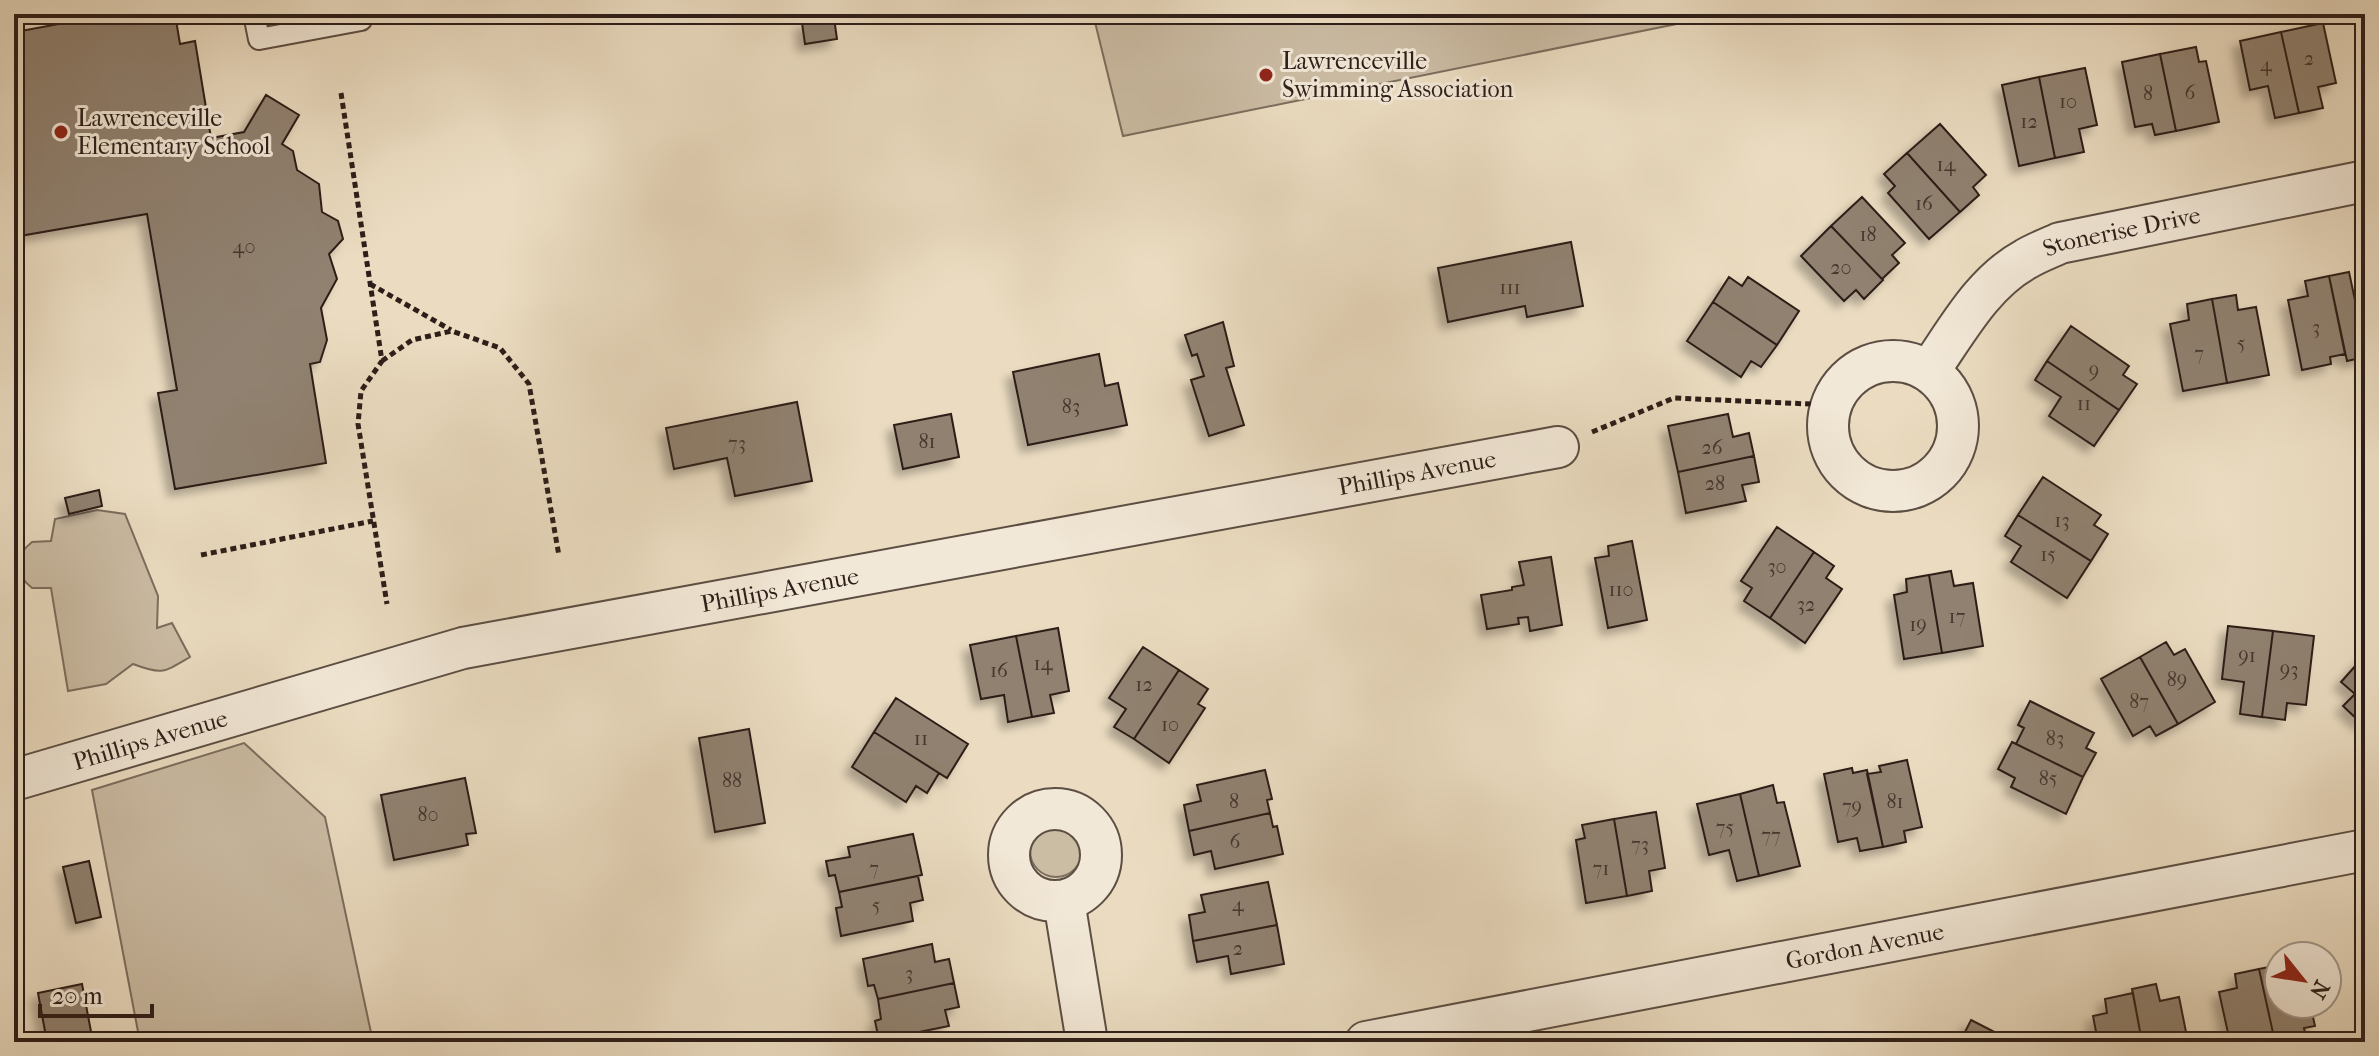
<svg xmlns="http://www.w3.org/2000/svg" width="2379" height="1056" viewBox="0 0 2379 1056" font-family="'IM FELL French Canon',serif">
<defs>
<filter id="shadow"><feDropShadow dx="-7" dy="7" stdDeviation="4" flood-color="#0004"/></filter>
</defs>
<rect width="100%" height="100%" fill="#ebdcc1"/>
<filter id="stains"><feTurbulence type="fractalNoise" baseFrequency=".0025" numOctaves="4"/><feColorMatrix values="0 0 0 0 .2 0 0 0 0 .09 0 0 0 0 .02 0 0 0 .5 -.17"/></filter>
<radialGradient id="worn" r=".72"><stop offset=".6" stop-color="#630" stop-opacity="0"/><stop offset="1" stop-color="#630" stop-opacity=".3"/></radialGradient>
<path fill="#cbbca4" stroke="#7c6d5e" stroke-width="2" d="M 1093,14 L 1726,14 L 1123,136 Z
M 97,510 L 125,514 L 158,596 L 157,628 L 172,623 L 190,657 C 163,673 162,675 133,664 L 106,684 L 68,691 L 51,588 L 32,588 C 14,574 14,556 32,542 L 51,541 L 55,519 Z
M 244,743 L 325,817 L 373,1042 L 140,1042 L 92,790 Z
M1030 851a26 26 0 1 1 52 0a26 26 0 1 1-52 0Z"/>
<path fill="#908170" stroke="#2d1e19" stroke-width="2" filter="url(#shadow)" d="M 74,14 L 175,14 L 180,44 L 195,41 L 211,138 L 244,132 L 266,95 L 299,115 L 282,144 L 293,151 L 297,170 L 319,184 L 322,212 L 338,221 L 343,239 L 329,254 L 337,279 L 321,308 L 327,340 L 320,362 L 310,364 L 326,463 L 175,489 L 158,393 L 177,390 L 147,214 L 14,237 L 14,29 L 21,31 L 75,21 Z
M 834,18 L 837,39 L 805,44 L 802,23 Z
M 2323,23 L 2336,83 L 2318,87 L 2323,108 L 2299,113 L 2281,32 Z
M 2281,32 L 2299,113 L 2275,118 L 2268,86 L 2250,90 L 2240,41 Z
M 2196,47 L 2199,62 L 2206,61 L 2219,122 L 2176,131 L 2160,54 Z
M 2160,54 L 2176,131 L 2155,135 L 2152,124 L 2135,127 L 2122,62 Z
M 2085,68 L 2097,125 L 2079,129 L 2084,152 L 2055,158 L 2039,77 Z
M 2039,77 L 2055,158 L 2019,166 L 2002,85 Z
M 1940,124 L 1986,175 L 1973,187 L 1979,195 L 1960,212 L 1907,153 Z
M 1907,153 L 1960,212 L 1929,239 L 1888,193 L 1895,186 L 1884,174 Z
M 1862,197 L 1905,243 L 1892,255 L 1899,263 L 1882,279 L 1831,226 Z
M 1831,226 L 1883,280 L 1864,299 L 1856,290 L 1844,301 L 1801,256 Z
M 1571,242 L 1583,306 L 1527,317 L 1525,306 L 1448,322 L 1438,268 Z
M 2349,272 L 2356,305 L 2365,304 L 2365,357 L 2347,361 L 2329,276 Z
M 2329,276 L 2345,354 L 2330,357 L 2331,364 L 2302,370 L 2288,300 L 2308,296 L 2305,281 Z
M 1729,277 L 1742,286 L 1748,277 L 1799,311 L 1777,345 L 1713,302 Z
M 2236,295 L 2238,310 L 2256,307 L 2269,375 L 2227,383 L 2212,299 Z
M 2212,299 L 2227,383 L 2183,391 L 2170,324 L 2189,320 L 2187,304 Z
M 1713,302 L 1777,345 L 1761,367 L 1751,361 L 1741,377 L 1687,341 Z
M 1223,322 L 1234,366 L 1226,368 L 1244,425 L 1209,436 L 1191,380 L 1204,376 L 1197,354 L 1192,356 L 1185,335 Z
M 2071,326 L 2129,366 L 2123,375 L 2137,384 L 2119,410 L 2047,361 Z
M 1099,354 L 1105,386 L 1118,383 L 1127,425 L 1028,445 L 1013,372 Z
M 2047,361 L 2119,410 L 2094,446 L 2049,416 L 2061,397 L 2035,380 Z
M 797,402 L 812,481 L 735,496 L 727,458 L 674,469 L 666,428 Z
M 951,414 L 959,457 L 903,469 L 894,425 Z
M 1728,414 L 1733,437 L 1749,433 L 1754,456 L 1678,472 L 1668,426 Z
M 1754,456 L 1759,482 L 1742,485 L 1746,501 L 1686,513 L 1678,472 Z
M 2043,477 L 2101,515 L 2094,525 L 2108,534 L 2091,561 L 2018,515 Z
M 99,490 L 102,506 L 69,514 L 65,498 Z
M 2018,515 L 2091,561 L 2067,598 L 2011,562 L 2021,546 L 2005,536 Z
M 1777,527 L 1814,552 L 1770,618 L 1744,601 L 1752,588 L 1741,581 Z
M 1632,541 L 1647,620 L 1608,628 L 1595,558 L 1609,556 L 1608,546 Z
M 1814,552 L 1834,566 L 1826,578 L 1842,589 L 1805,643 L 1770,618 Z
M 1551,557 L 1562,625 L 1530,631 L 1528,617 L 1518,618 L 1519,624 L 1487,629 L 1481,595 L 1512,590 L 1512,587 L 1524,585 L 1519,562 Z
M 1951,571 L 1954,586 L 1973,583 L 1983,646 L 1942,653 L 1929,575 Z
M 1929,575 L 1942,653 L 1904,659 L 1894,595 L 1907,592 L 1906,579 Z
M 2228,626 L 2273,631 L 2262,717 L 2240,714 L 2244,682 L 2222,679 Z
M 1058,628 L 1069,691 L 1050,695 L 1054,713 L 1032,717 L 1016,636 Z
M 2273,631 L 2314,636 L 2306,705 L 2287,703 L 2285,720 L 2262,717 Z
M 1016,636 L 1032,717 L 1008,722 L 1004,695 L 981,699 L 970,645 Z
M 2166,642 L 2174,655 L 2185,649 L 2215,702 L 2178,724 L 2140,657 Z
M 1143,647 L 1179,670 L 1134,739 L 1114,727 L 1126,709 L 1109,698 Z
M 2365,655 L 2365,719 L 2361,723 L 2343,706 L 2355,694 L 2341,682 Z
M 2140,657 L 2178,724 L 2156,736 L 2150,726 L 2133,736 L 2101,679 Z
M 1179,670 L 1208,689 L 1198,704 L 1205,708 L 1169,763 L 1134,739 Z
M 896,698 L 968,744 L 947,778 L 874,732 Z
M 2030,701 L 2094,733 L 2086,748 L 2096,753 L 2083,777 L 2016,744 L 2024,728 L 2018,725 Z
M 749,729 L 765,823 L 715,832 L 699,738 Z
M 874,732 L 939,773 L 927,793 L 916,786 L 906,802 L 852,767 Z
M 2012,742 L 2083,777 L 2066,814 L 2011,787 L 2015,778 L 1998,769 Z
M 1907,760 L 1922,827 L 1904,831 L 1906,842 L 1883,847 L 1867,774 L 1881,772 L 1879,766 Z
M 1852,768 L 1853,773 L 1867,770 L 1883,847 L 1860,851 L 1857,838 L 1838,842 L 1824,774 Z
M 1265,770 L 1272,799 L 1267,800 L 1270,813 L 1189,831 L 1184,805 L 1201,801 L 1197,785 Z
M 465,778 L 476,833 L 466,834 L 468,845 L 394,860 L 381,795 Z
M 1773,785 L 1777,803 L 1784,802 L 1800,866 L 1759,876 L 1740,794 Z
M 1740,794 L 1759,876 L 1737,881 L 1729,850 L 1709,855 L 1697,804 Z
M 1656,812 L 1665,868 L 1649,871 L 1652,891 L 1627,896 L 1614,819 Z
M 1270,813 L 1273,827 L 1277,826 L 1283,854 L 1215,869 L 1211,851 L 1194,855 L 1189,831 Z
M 1614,819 L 1627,896 L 1586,903 L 1576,840 L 1585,838 L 1582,825 Z
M 913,834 L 922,875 L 839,892 L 835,875 L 829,876 L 826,861 L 850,857 L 848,847 Z
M 89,861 L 101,917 L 76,923 L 63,867 Z
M 918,876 L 923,900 L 910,903 L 913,921 L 841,936 L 836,908 L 842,907 L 839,892 Z
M 1268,882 L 1277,925 L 1193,941 L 1189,915 L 1205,912 L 1201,895 Z
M 1277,925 L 1284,964 L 1231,974 L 1228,956 L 1197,962 L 1193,941 Z
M 932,944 L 935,962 L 949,959 L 954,983 L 878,999 L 874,985 L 868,986 L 863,959 Z
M 2279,965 L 2279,1004 L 2310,1004 L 2315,1026 L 2304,1028 L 2307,1042 L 2275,1042 L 2259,969 Z
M 2259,969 L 2275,1042 L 2230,1042 L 2219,992 L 2237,988 L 2235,974 Z
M 954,983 L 959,1007 L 945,1010 L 949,1026 L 879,1040 L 875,1021 L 881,1019 L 878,999 Z
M 82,984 L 93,1042 L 47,1042 L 38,993 Z
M 2156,984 L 2160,1001 L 2179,997 L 2188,1042 L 2142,1042 L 2132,989 Z
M 2133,993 L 2142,1042 L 2098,1042 L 2093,1016 L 2107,1013 L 2105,999 Z
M 1971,1020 L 2014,1042 L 1960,1042 Z"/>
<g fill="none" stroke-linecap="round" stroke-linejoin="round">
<g stroke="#5c4e43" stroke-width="24">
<path id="lane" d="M 254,14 L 259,39 L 361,20 L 360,14"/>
</g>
<g stroke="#5c4e43" stroke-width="44">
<g id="street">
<circle cx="1893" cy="426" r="65"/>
<path id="s1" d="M 1929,371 C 1957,331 1982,283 2026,259 C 2036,253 2049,248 2060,243 L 2365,181"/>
<path id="s2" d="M 14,780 L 463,648 L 1558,447"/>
<circle cx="1055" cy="855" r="46"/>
<path d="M 1064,901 L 1087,1042"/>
<path id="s3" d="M 1366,1042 L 2365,850"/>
</g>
</g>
<path stroke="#2d1e19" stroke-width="5" stroke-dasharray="6 4" stroke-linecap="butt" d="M 341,93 L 382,361 L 361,391 L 358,424 L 387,604
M 370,284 L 451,330
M 382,361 L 412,340 L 452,331 L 500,348 L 529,384 L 559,556
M 1592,432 L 1674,398 L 1832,405
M 201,555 L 373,521"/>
<use href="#lane" stroke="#f2e8d7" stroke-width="20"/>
<use href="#street" stroke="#f2e8d7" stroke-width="40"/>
</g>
<g fill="#8f2418" stroke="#f2e8d7" stroke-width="3">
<circle cx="1266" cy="75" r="8"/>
<circle cx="61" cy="132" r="8"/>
</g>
<g text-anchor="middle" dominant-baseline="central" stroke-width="6" stroke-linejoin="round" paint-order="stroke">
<g font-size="20" fill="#46372f">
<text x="2309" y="58">2</text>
<text x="2266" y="64">4</text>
<text x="2190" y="92">6</text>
<text x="2148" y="93">8</text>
<text x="2068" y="101">10</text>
<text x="2029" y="121">12</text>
<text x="1946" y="164">14</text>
<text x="1924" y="203">16</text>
<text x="1868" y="234">18</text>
<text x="244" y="246">40</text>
<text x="1841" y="267">20</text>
<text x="1510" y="287">111</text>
<text x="2316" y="327">3</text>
<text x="2241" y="343">5</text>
<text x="2199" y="353">7</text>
<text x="2094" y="370">9</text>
<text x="2084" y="403">11</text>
<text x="1071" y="406">83</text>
<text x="927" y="441">81</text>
<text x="737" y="443">73</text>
<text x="1712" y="447">26</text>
<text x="1715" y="483">28</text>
<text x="2062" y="520">13</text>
<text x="2048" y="554">15</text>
<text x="1777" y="566">30</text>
<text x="1621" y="589">110</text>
<text x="1806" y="604">32</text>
<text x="1957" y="616">17</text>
<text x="1918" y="624">19</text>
<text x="2247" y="655">91</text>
<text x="1043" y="663">14</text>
<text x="2289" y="669">93</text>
<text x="999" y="670">16</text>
<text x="2177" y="679">89</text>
<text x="1144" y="684">12</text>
<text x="2139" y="701">87</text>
<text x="1170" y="724">10</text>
<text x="921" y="738">11</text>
<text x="2055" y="738">83</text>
<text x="2048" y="778">85</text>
<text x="732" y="780">88</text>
<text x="1234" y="801">8</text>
<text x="1895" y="801">81</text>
<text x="1852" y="806">79</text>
<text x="428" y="814">80</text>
<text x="1725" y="827">75</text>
<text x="1771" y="835">77</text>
<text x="1235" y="841">6</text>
<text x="1640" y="844">73</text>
<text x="874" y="868">7</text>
<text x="1601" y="868">71</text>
<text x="1238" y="904">4</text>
<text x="876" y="905">5</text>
<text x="1238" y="948">2</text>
<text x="909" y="973">3</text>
</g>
<g font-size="24" fill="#2d1e19" stroke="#f2e8d7" text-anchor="start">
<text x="1282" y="61">Lawrenceville<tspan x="1282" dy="28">Swimming Association</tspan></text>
<text x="77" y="118">Lawrenceville<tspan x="77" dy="28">Elementary School</tspan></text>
</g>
<g font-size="24" fill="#2d1e19" stroke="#f2e8d7">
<text stroke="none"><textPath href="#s1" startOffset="250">Stonerise Drive</textPath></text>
<text stroke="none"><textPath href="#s2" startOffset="1438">Phillips Avenue</textPath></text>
<text stroke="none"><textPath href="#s2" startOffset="790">Phillips Avenue</textPath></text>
<text stroke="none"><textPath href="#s2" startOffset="142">Phillips Avenue</textPath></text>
<text stroke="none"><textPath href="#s3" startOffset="508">Gordon Avenue</textPath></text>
</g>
</g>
<rect width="2379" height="1056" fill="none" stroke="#ebdcc1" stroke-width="48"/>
<rect x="16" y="16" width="2347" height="1024" fill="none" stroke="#2d1e19" stroke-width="4"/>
<rect x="24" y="24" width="2331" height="1008" fill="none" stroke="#2d1e19" stroke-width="2"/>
<g transform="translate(2303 980) rotate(120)"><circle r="38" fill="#f2e8d7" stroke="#a3978b" stroke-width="2"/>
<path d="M0-6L14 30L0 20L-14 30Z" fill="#8f2418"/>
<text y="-12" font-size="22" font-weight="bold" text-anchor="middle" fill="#2d1e19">N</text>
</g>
<path d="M40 1004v12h112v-12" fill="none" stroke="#2d1e19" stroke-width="4"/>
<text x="52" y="1004" font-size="24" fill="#2d1e19" stroke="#f2e8d7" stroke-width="6" paint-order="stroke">20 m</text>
<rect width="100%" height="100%" filter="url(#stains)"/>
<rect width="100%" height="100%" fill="url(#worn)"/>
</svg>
